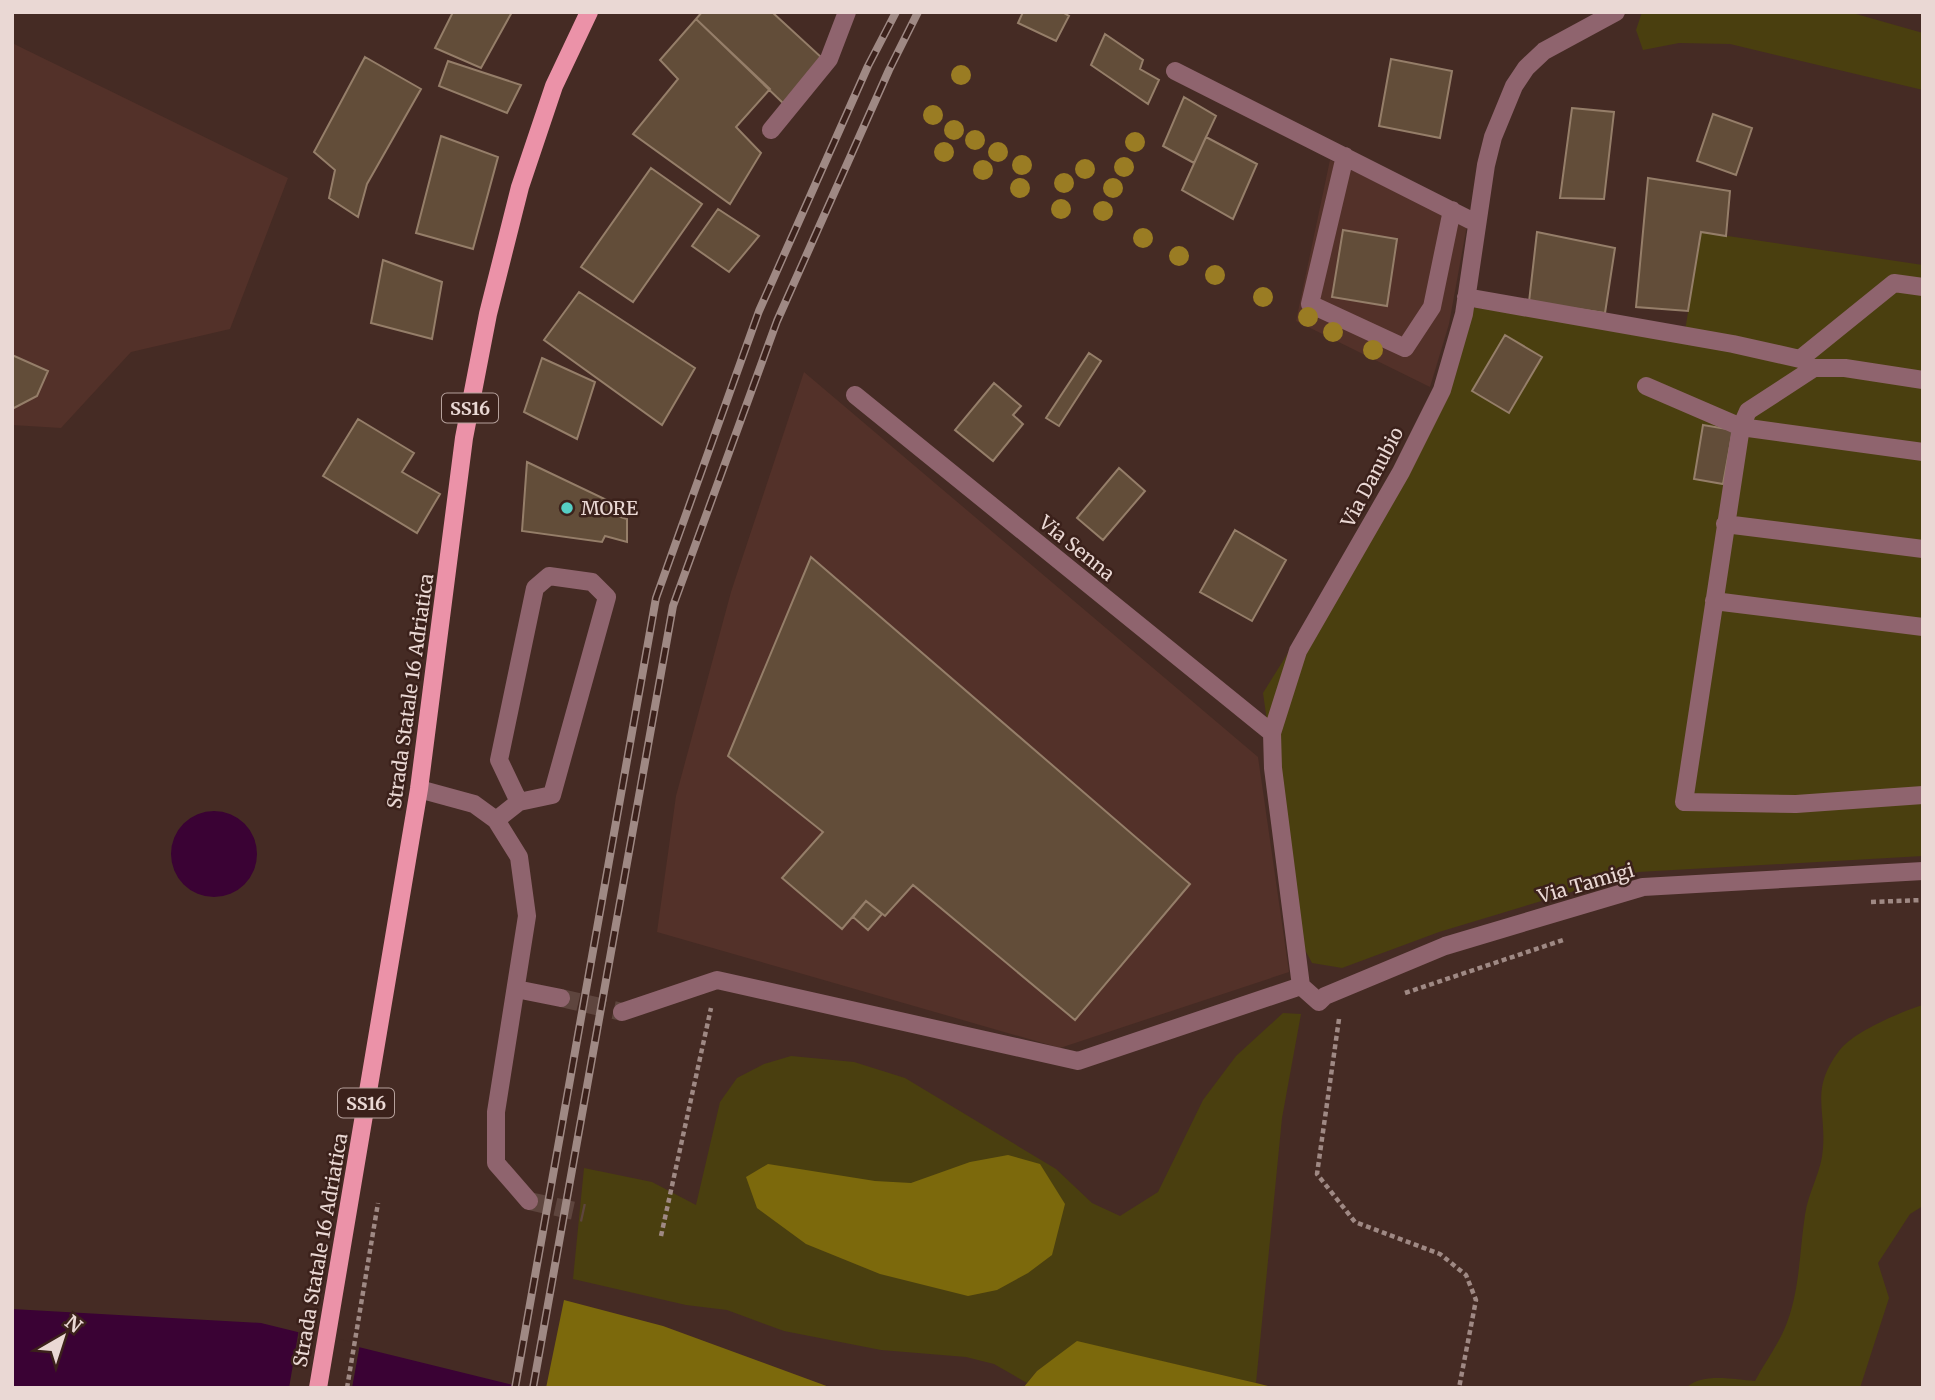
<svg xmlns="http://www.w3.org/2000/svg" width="1935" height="1400" viewBox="0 0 1935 1400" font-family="Merriweather,serif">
<rect width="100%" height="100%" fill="#452b24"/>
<path fill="#533129" d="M 12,43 L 288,178 L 230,329 L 131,352 L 61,428 L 12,425 Z
M 1330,160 L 1467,225 L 1449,324 L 1430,387 L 1296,321 Z
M 804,372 L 1258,757 L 1289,972 L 1060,1048 L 657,932 L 676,796 L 731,592 Z"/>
<path fill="#4a3f0f" d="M 1642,12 L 1849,12 L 1923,33 L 1923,90 L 1730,44 L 1679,43 L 1643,50 L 1636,30 Z
M 1701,232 L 1923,265 L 1923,856 L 1638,872 L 1439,932 L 1342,968 L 1312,963 L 1298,937 L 1263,693 L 1395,481 L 1471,307 L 1684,337 Z
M 1923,1005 L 1923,1206 L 1910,1214 L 1878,1263 L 1889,1298 L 1860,1388 L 1686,1388 C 1703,1372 1735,1380 1755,1381 C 1764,1364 1776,1348 1784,1330 C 1800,1294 1799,1254 1805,1215 C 1808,1192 1822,1171 1823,1148 C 1826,1108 1810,1090 1839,1051 C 1853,1032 1900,1012 1923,1005 Z
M 1283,1013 L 1301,1014 L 1282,1118 L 1256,1383 L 1078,1342 L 1037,1371 L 1027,1383 L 994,1364 L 966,1357 L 881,1350 L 784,1331 L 727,1310 L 686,1305 L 573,1279 L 584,1168 L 652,1182 L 696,1205 L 720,1102 L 737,1078 L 764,1064 L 791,1056 L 854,1062 L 905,1078 L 1056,1169 L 1092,1203 L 1120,1216 L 1158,1192 L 1203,1100 L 1236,1056 Z"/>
<path fill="#7c690c" d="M 1008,1155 L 1040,1164 L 1065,1204 L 1052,1255 L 1028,1273 L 997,1290 L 968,1296 L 880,1274 L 806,1244 L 757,1208 L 746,1177 L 768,1164 L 875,1181 L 911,1183 L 970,1162 Z
M 564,1300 L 663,1326 L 832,1388 L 546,1388 Z
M 1077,1341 L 1256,1383 L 1276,1388 L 1023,1388 L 1037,1371 Z"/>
<path fill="#3a0234" d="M171 854a43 43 0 1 1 86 0a43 43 0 1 1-86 0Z
M 12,1309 L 261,1323 L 525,1388 L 12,1388 Z"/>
<path fill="#452b24" d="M 299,1329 L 360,1344 L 352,1388 L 289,1388 Z"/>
<path fill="#624d39" stroke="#957e69" stroke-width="2" d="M 453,12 L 512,12 L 481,68 L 435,48 Z
M 702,12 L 772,12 L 821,57 L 785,105 L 696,19 Z
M 1023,12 L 1062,12 L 1069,16 L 1056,41 L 1018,23 Z
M 696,19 L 770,89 L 736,127 L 761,153 L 730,204 L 633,134 L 678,79 L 660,60 Z
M 1105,34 L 1143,60 L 1140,69 L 1159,80 L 1148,104 L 1091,65 Z
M 365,57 L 421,89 L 367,184 L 358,217 L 329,198 L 335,170 L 314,152 Z
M 1391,59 L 1452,71 L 1440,138 L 1379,126 Z
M 448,61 L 521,85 L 507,113 L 439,86 Z
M 1184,97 L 1216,116 L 1194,163 L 1163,146 Z
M 1572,108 L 1614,112 L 1604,199 L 1560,198 Z
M 1713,114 L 1752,128 L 1736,175 L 1697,161 Z
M 441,136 L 498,157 L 473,249 L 416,233 Z
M 1206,137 L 1257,164 L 1233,219 L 1182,190 Z
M 651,168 L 702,204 L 633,302 L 581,267 Z
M 1648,178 L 1730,191 L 1726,236 L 1701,232 L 1688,311 L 1636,307 Z
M 718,209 L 759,236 L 729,272 L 692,246 Z
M 1343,230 L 1397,239 L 1387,306 L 1332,297 Z
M 1537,232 L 1615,248 L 1605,313 L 1529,302 Z
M 383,260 L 442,282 L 432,339 L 371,323 Z
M 579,292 L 695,368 L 662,425 L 544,340 Z
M 1505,335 L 1542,357 L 1509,413 L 1472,391 Z
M 1089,353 L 1101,361 L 1059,426 L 1046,418 Z
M 12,355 L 48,371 L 37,396 L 12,409 Z
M 542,358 L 595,382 L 577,439 L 524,412 Z
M 994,383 L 1021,406 L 1013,415 L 1023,424 L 993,461 L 955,430 Z
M 358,419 L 414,453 L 402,472 L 440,494 L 417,533 L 323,476 Z
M 1703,425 L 1733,430 L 1723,484 L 1694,479 Z
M 527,462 L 611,502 L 608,513 L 627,519 L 627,542 L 605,536 L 602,542 L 522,531 Z
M 1119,468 L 1145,491 L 1103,540 L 1077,518 Z
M 1235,530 L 1286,560 L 1252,621 L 1200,592 Z
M 811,557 L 1190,884 L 1075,1020 L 913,885 L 885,916 L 866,901 L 842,929 L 782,878 L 823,832 L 728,756 Z
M 866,901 L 882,914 L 868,930 L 853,917 Z"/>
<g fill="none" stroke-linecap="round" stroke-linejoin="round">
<path stroke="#5e453e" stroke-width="18" stroke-dasharray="18 9" stroke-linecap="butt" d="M 561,998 L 622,1012
M 529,1201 L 584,1213"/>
<path stroke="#9f8984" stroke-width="4.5" stroke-dasharray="5 3.5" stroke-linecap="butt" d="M 1871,902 L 1923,900
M 1405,993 L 1566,939
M 1339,1019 L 1317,1174 L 1355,1222 L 1440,1254 L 1466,1275 L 1476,1300 L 1459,1388
M 661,1236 L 711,1008
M 347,1388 L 378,1203"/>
<path stroke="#8f646e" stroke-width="18" d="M 1616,12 L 1544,51 L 1526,68 L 1514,86 L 1493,137 L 1486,165 L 1464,314 L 1442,390 L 1401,472 L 1298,651 L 1272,733 L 1273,768 L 1301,986 L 1319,1002 L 1325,996 L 1445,946 L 1643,887 L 1923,871
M 1175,71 L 1476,223
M 771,130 L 829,59 L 847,12
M 1345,156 L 1310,304 L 1405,348 L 1432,307 L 1452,210
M 1466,297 L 1733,344 L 1800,359 L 1894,283 L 1923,287
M 1923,380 L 1845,368 L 1814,368 L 1748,411 L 1741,427 L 1684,802 L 1796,804 L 1923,795
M 1646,386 L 1741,427 L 1923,452
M 855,395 L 1272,733
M 1725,524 L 1923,549
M 1714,601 L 1923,627
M 419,789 L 474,804 L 496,820 L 519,857 L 527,916 L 496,1112 L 496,1163 L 529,1201
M 496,820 L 519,802 L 552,795 L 607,597 L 592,582 L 549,576 L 535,588 L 499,760 L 519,802
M 516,989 L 561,998
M 622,1012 L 717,980 L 1078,1061 L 1301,986"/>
<path stroke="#eb92a8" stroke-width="18" d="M 318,1388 L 419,789 L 464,438 L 488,314 L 520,187 L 554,86 L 589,12"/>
<g stroke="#9f8984" stroke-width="8">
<path id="rail" d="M 515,1388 L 656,598 L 759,311 L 868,66 L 896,12
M 533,1388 L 673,606 L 777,321 L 889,70 L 918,12"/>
</g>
<use href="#rail" stroke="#3b211b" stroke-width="5" stroke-dasharray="16" stroke-linecap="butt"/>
</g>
<g fill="#9a7c23">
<circle cx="961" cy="75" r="10"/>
<circle cx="933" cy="115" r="10"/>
<circle cx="954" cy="130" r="10"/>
<circle cx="975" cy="140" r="10"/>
<circle cx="1135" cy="142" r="10"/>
<circle cx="944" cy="152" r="10"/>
<circle cx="998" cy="152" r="10"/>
<circle cx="1022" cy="165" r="10"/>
<circle cx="1124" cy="167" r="10"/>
<circle cx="1085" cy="169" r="10"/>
<circle cx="983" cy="170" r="10"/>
<circle cx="1064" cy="183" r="10"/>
<circle cx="1020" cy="188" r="10"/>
<circle cx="1113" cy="188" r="10"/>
<circle cx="1061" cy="209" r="10"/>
<circle cx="1103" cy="211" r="10"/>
<circle cx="1143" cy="238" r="10"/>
<circle cx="1179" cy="256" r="10"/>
<circle cx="1215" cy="275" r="10"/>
<circle cx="1263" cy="297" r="10"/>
<circle cx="1308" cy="317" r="10"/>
<circle cx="1333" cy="332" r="10"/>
<circle cx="1373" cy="350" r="10"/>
</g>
<circle fill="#56cec4" stroke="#3b211b" stroke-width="2.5" cx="567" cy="508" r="7"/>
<g text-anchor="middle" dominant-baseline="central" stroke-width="5" stroke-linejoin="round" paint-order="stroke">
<g fill="#3b211b" stroke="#b6a19c" stroke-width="2">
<rect x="442" y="393.5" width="56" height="29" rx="5"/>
<rect x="338" y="1088.5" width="56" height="29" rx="5"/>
</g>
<g font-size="18" font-weight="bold" fill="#ead8d4">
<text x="470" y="408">SS16</text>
<text x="366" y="1103">SS16</text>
</g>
<g font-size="19" fill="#ead8d4" stroke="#3b211b">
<text transform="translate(1372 477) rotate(-62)">Via Danubio</text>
<text transform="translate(1077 548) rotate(39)">Via Senna</text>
<text transform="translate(410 691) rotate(-82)">Strada Statale 16 Adriatica</text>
<text transform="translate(1586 883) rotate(-16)">Via Tamigi</text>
<text transform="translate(320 1250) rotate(-80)">Strada Statale 16 Adriatica</text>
</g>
<g font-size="19" fill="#ead8d4" stroke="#3b211b" text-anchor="start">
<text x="581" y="508">MORE</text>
</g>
</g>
<rect width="1935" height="1400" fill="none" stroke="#ead8d4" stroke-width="28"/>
<g transform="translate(63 1337) rotate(39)" stroke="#3b211b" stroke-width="5" paint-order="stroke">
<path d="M0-5L12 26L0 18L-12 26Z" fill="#ead8d4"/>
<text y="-10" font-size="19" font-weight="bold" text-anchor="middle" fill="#ead8d4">N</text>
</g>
</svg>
